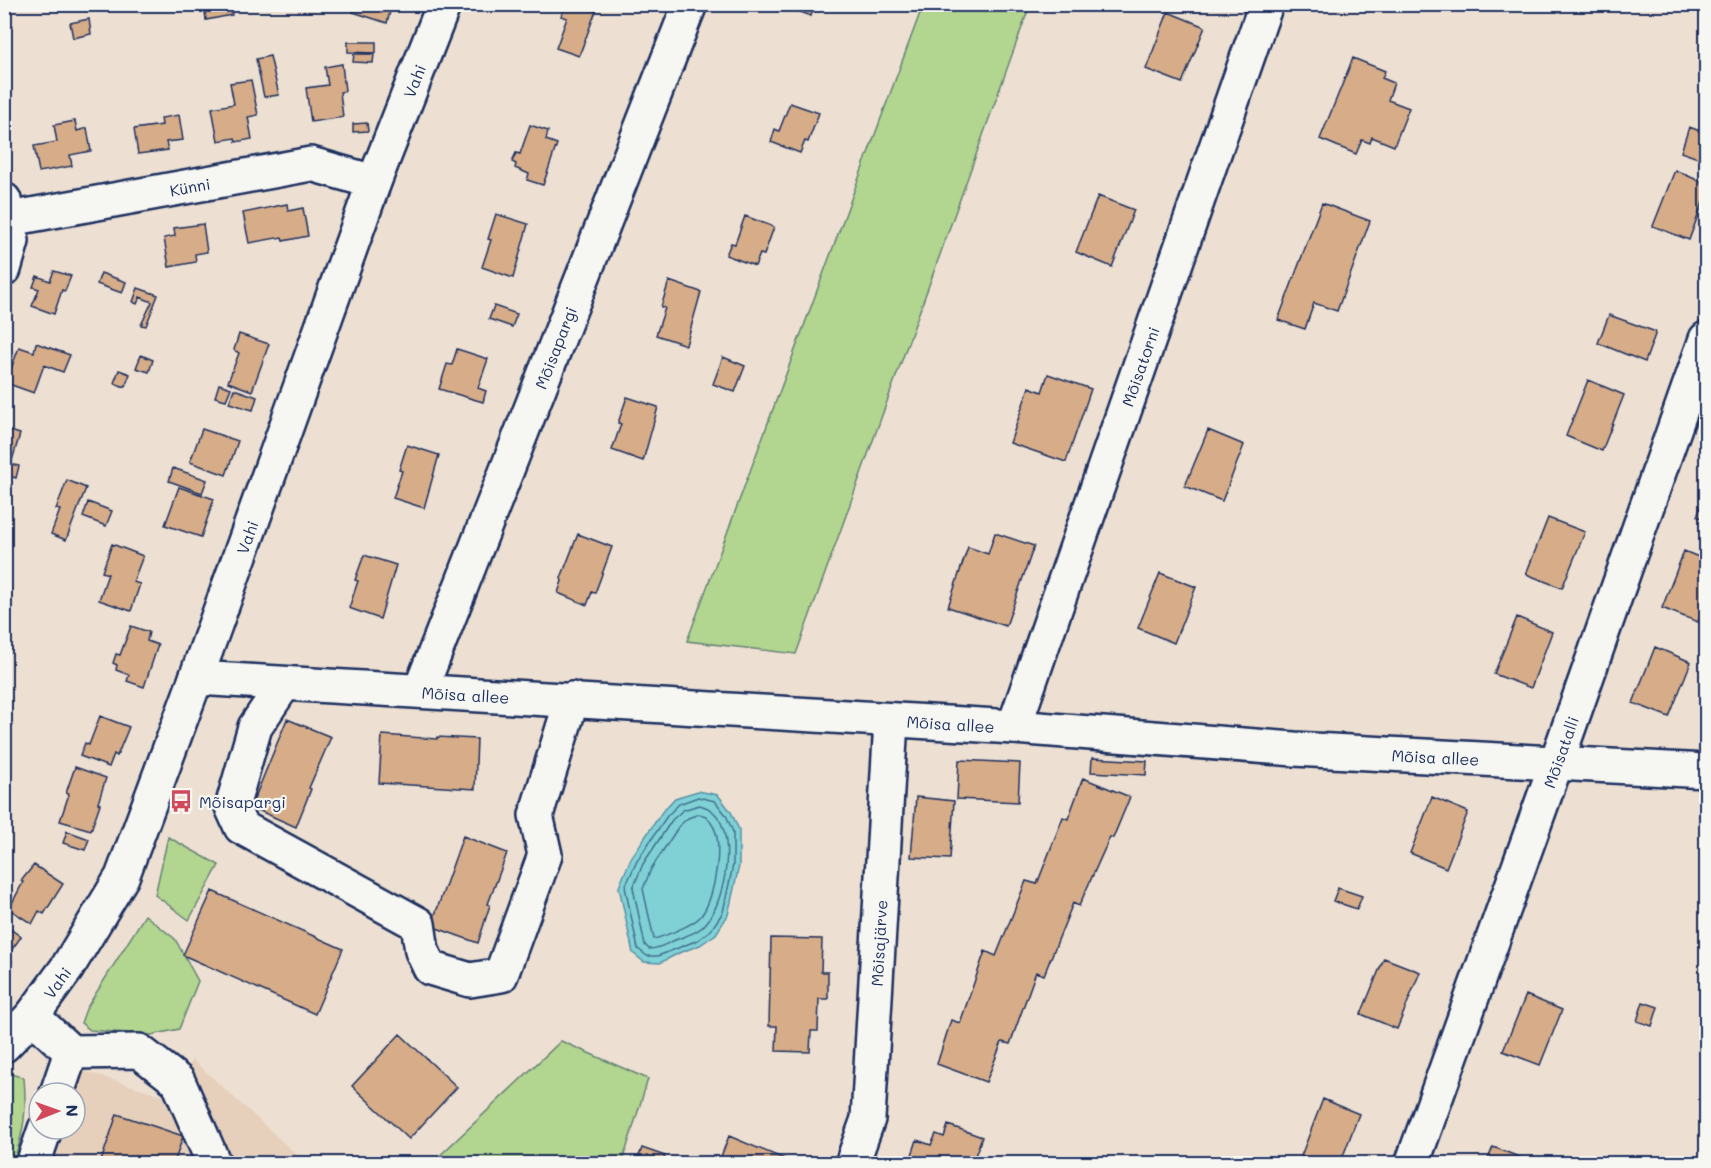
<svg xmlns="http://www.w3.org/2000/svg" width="1711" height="1168" viewBox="0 0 1711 1168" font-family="Mali,sans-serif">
<rect width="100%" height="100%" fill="#ede0d2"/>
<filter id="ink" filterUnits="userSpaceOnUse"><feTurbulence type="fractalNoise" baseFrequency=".0167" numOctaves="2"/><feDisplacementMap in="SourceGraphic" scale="12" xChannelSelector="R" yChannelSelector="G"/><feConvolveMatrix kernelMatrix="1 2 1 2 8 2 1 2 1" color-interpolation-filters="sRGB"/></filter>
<g filter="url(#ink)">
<path fill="#e6d0bc" d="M 192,1059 L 306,1163 L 51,1164 L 63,1129 L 75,1129 L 75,1096 L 84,1071 L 175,1099 Z"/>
<path fill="#b2d58f" stroke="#668276" stroke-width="1.5" d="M 923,5 L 1030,5 L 796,654 L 687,641 Z
M 168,837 L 219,865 L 189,920 L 155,895 Z
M 145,915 L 175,939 L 198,981 L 179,1029 L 152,1035 L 90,1030 L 81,1023 L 86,1009 Z
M 561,1041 L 648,1079 L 622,1163 L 432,1163 Z
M 5,1072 L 24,1078 C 27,1113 24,1131 13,1163 L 5,1163 Z"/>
<path fill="#7fd1d6" stroke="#5790a6" stroke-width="1.5" d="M 698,791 L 718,795 L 731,812 L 739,830 L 739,866 L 728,915 L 716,934 L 700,945 L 679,953 L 660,963 L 644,962 L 633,953 L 619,887 L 631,858 L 662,812 L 675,798 Z"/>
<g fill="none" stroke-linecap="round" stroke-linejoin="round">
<path stroke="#43708e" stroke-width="1.5" d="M 698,797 L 715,801 L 726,815 L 733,832 L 733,865 L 723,912 L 711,930 L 698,940 L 658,956 L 647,956 L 638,949 L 625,887 L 637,861 L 667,816 L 679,804 Z
M 699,805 C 742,813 727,898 707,922 C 699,933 687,935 675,940 C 666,944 659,949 649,949 L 645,945 L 633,888 L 643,864 L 672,820 L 683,810 Z
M 699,814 L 706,816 C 711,822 716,829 717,837 C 720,857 714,901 700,917 C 693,925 665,936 654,939 L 643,889 L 651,869 L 679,826 L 688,818 Z"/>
</g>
<path fill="#d7ac88" stroke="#1b2f5e" stroke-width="1.5" d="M 356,4 L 392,4 L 387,23 L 353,12 Z
M 566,4 L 578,4 L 596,11 L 579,56 L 556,48 L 567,18 L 561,16 Z
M 780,4 L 815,4 L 811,16 Z
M 230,6 L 232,15 L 206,20 L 205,11 Z
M 1168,12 L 1205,27 L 1182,83 L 1146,69 Z
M 89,19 L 91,34 L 73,38 L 70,23 Z
M 348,42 L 376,42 L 376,53 L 348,52 Z
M 354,54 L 374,54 L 373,63 L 353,62 Z
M 270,56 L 279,95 L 264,97 L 256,59 Z
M 1353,58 L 1385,71 L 1382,78 L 1394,83 L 1388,100 L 1409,108 L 1394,146 L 1372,137 L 1370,143 L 1362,140 L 1356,154 L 1320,139 Z
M 342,64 L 345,91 L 340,92 L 343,117 L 311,122 L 306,88 L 328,85 L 325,67 Z
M 251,80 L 258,115 L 248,117 L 252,139 L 236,142 L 235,138 L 218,141 L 212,108 L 234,104 L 230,83 Z
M 790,103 L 819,113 L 808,142 L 805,141 L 800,153 L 771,142 L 775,129 L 779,131 Z
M 179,115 L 183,140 L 166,142 L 168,150 L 138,154 L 134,129 L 162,125 L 161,118 Z
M 75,121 L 77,131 L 87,128 L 91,151 L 70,155 L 72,166 L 39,172 L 34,146 L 57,142 L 54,125 Z
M 367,123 L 368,131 L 353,132 L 353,124 Z
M 530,125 L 548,131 L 546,140 L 557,144 L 543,185 L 527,180 L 529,174 L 515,168 L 516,164 L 512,162 L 516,153 L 520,154 Z
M 1689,127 L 1706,133 L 1706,161 L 1681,152 Z
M 1675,170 L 1706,184 L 1706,194 L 1689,240 L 1653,226 Z
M 1098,196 L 1134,210 L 1112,267 L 1076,252 Z
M 1322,203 L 1370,221 L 1337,311 L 1314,303 L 1305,329 L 1278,320 Z
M 287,204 L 288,211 L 303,208 L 308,236 L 283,241 L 282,237 L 249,243 L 243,213 Z
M 496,214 L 528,224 L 513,278 L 482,267 L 491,240 L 488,239 Z
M 745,216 L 774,227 L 764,255 L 760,254 L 755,266 L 726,255 L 731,243 L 735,244 Z
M 203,224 L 207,252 L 195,254 L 196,262 L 169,267 L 164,238 L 175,236 L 174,228 Z
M 54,271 L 71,276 L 65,291 L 62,290 L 54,314 L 32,306 L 39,289 L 33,287 L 37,276 L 50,281 Z
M 101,273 L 126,282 L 122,293 L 97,284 Z
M 669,281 L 701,292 L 686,345 L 656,335 L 665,308 L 661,307 Z
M 138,288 L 158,295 L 146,326 L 141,325 L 152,302 L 140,297 L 137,304 L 133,302 Z
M 494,306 L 517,314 L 512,327 L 489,319 Z
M 1609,315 L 1656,332 L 1645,362 L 1598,343 Z
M 239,334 L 269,344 L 252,391 L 228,382 L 239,353 L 234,350 Z
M 36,343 L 70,355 L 63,372 L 44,365 L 34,393 L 6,383 L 19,347 L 34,352 Z
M 457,349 L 488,359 L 478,388 L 486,391 L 483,402 L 439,389 L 447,364 L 452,365 Z
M 141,355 L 153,360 L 149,372 L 136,368 Z
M 723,357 L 745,366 L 735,392 L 713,384 Z
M 119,370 L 130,374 L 125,387 L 114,383 Z
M 1048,374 L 1091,389 L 1066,462 L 1010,443 L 1029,387 L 1042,392 Z
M 1588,380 L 1624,395 L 1602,451 L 1566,436 Z
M 219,384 L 231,388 L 226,400 L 215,397 Z
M 234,389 L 257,397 L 253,410 L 229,403 Z
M 627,397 L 658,407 L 643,461 L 612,450 L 621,424 L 618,423 Z
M 4,429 L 20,434 L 11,464 L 19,466 L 16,478 L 4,474 Z
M 202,429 L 238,441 L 226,475 L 190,462 Z
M 1208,430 L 1244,445 L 1222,501 L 1185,486 Z
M 407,445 L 439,455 L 424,508 L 393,498 L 402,471 L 399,470 Z
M 173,468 L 207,480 L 202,493 L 169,481 Z
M 67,480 L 86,488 L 66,540 L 51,534 L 60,510 L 56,509 Z
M 179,487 L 214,499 L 201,537 L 165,525 Z
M 1706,493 L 1706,520 L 1697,516 Z
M 88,502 L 112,511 L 106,526 L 83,517 Z
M 1548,518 L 1585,532 L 1562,588 L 1526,574 Z
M 995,533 L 1034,546 L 1006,626 L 948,607 L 968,547 L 988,554 Z
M 578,534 L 612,547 L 595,593 L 592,592 L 587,605 L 558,593 L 562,581 L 561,578 Z
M 112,544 L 143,556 L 133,582 L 140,584 L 131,611 L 99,600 L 108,574 L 102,572 Z
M 1684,551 L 1706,560 L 1706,601 L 1698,622 L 1662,608 Z
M 364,555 L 396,565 L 380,619 L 349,608 L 358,581 L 355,580 Z
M 1160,573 L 1196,587 L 1174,643 L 1138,628 Z
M 1517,617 L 1552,632 L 1531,688 L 1494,674 Z
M 131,626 L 149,632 L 147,641 L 158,645 L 144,687 L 127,681 L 129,675 L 116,670 L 117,665 L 113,663 L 116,654 L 120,655 Z
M 1655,647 L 1691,662 L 1669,717 L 1633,703 Z
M 100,716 L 129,727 L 117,756 L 114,754 L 109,767 L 80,756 L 85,743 L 89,745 Z
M 287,719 L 331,737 L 309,788 L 311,789 L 296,827 L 251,807 Z
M 382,735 L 437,739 L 437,737 L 477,739 L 475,789 L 379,783 Z
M 1092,758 L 1147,761 L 1146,775 L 1091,772 Z
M 959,760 L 1020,763 L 1018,802 L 957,799 Z
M 75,767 L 106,778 L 98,803 L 100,804 L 91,830 L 60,821 L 69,794 L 66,793 Z
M 1083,778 L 1130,797 L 1113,838 L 1110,837 L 1079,906 L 1073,903 L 1044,975 L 1036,972 L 1010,1044 L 1002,1042 L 986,1082 L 937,1064 L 951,1020 L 960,1023 L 985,951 L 996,956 L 1026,881 L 1037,884 L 1063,817 L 1068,819 Z
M 916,797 L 954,801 L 950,859 L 911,857 Z
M 1432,797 L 1468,812 L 1446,868 L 1410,853 Z
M 67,831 L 89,839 L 85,850 L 63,843 Z
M 463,836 L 507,853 L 488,904 L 490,905 L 478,943 L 431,926 Z
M 34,865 L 63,884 L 44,914 L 39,911 L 32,924 L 9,909 L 23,882 L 21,881 Z
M 1338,888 L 1362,896 L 1357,909 L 1333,901 Z
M 212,891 L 343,949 L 315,1014 L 183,955 Z
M 4,924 L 21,937 L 7,956 L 12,961 L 4,971 Z
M 771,938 L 822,939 L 821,972 L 828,972 L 828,999 L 819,999 L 818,1031 L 811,1031 L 810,1052 L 776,1051 L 777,1026 L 769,1026 Z
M 1384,958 L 1420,972 L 1397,1029 L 1361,1014 Z
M 1526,995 L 1562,1010 L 1540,1065 L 1503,1051 Z
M 1643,1002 L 1658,1007 L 1652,1026 L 1637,1021 Z
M 400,1034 L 457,1087 L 409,1139 L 352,1086 Z
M 1323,1099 L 1359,1114 L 1340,1164 L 1319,1164 L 1301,1156 Z
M 117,1114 L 183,1136 L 174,1164 L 100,1164 Z
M 948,1125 L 982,1137 L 972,1164 L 909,1164 L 917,1140 L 931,1145 L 936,1134 L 944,1137 Z
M 729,1136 L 794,1163 L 794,1164 L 718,1164 Z
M 1493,1147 L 1530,1161 L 1529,1164 L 1486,1164 Z
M 642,1148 L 665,1156 L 662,1164 L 636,1164 Z
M 274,1156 L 283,1164 L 267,1164 Z"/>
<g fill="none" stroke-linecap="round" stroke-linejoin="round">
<g stroke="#1b2f5e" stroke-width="38">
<g id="minor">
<path d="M 4,200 L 12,241 L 4,269"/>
<path id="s1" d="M 4,220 L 311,164 L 374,182"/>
<path id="s2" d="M 196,678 L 1014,727 L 1294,749 L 1706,771"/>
<path d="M 284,684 L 255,727 L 232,807 L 241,827 L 418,924 L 422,951 L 430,968 L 470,980 L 501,975 L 545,855 L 536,815 L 572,699"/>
<path id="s3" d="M 420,691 L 690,4"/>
<path id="s4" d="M 1014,727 L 1266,4"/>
<path d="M 32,1016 L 71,1052 L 57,1093"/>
<path id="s5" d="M 4,1045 L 32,1016 L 67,968 L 122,877 L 196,678 L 374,182 L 444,4"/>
<path d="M 71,1052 L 139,1051 L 178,1081 L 214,1164"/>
<path d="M 33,1164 L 45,1129"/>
<path id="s6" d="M 852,1164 L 868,1119 L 891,721"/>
<path id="s7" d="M 1412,1164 L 1557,761 L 1706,339"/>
</g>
</g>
<use href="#minor" stroke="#f6f6f2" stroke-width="33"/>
</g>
</g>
<defs>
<g id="bus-bare" transform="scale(1.8)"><path d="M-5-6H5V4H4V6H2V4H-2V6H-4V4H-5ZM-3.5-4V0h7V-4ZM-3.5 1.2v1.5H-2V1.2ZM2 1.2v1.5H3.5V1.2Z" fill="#d1495b" stroke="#f6f6f2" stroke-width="2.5" paint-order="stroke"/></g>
</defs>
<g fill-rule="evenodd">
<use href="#bus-bare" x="181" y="801"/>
</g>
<g text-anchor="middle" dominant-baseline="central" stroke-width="4.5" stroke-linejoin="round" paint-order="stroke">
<g font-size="16" fill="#1b2f5e" stroke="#f6f6f2">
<text stroke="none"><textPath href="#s5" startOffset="1054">Vahi</textPath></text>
<text stroke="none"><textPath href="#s1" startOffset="189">Künni</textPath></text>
<text stroke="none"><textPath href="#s3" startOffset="369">Mõisapargi</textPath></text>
<text stroke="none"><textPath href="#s4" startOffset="382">Mõisatorni</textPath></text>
<text stroke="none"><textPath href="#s5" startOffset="568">Vahi</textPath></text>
<text stroke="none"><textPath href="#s2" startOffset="270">Mõisa allee</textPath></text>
<text stroke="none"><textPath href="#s2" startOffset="756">Mõisa allee</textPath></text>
<text stroke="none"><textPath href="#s7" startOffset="438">Mõisatalli</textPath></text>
<text stroke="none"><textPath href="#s2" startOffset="1242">Mõisa allee</textPath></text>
<text stroke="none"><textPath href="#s6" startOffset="224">Mõisajärve</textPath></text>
<text stroke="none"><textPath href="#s5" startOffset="82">Vahi</textPath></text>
</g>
<g font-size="16" fill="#1b2f5e" stroke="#f6f6f2" text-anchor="start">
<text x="199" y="801">Mõisapargi</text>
</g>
</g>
<rect width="1711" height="1168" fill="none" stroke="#f6f6f2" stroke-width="24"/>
<rect x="12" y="12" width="1687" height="1144" fill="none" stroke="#1b2f5e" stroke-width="2" filter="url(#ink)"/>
<g transform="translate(57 1111) rotate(89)"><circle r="28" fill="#f6f6f2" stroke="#9ea6b7" stroke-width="1.5"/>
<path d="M0-4.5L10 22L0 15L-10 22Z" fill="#d1495b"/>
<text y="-9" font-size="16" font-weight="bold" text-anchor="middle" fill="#1b2f5e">N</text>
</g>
</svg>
